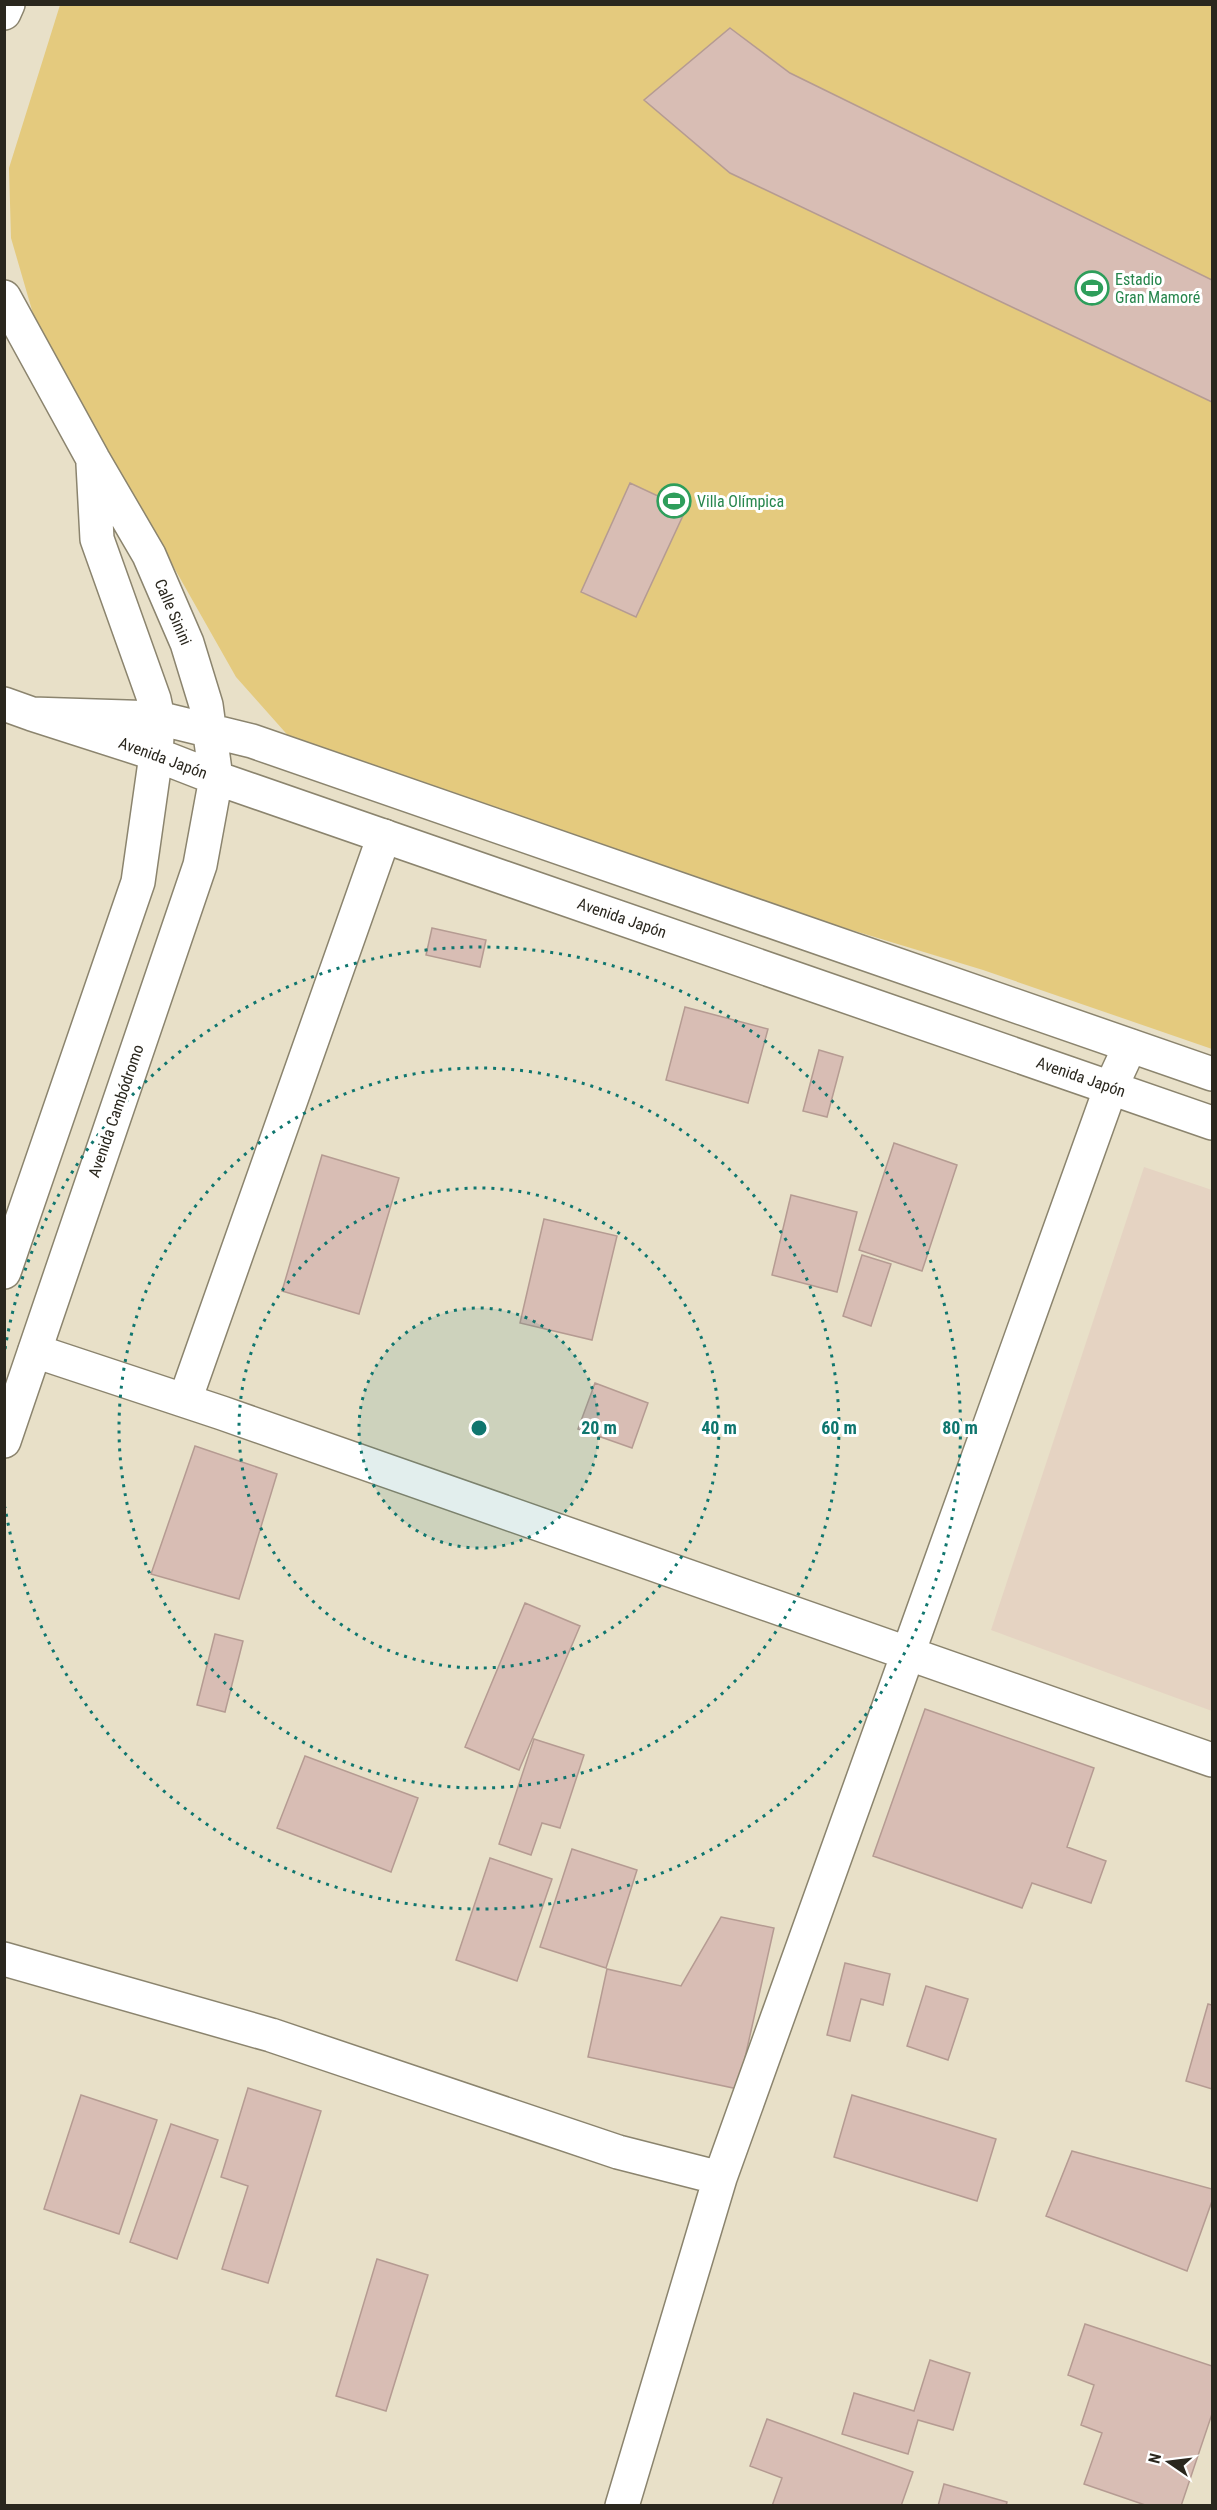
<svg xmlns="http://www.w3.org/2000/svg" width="1217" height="2510" viewBox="0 0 1217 2510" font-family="'Roboto Condensed',sans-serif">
<rect width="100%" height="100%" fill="#e8e0c8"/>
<path fill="#e5d3c2" d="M 1144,1167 L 1212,1190 L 1212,1711 L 991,1630 Z"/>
<path fill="#e4ca7e" d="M 60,5 L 1212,5 L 1212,1049 L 983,970 L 371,784 L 300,749 L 236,677 L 36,324 L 11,238 L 9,168 Z"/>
<path fill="#d8bdb4" stroke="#b59b92" stroke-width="1.5" d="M 730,28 L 790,73 L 1212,280 L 1212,402 L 730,173 L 644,100 Z
M 630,483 L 686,509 L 636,617 L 581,592 Z
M 432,928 L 486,940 L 480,967 L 426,955 Z
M 685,1007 L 768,1029 L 748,1103 L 666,1080 Z
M 819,1050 L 843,1057 L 827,1117 L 803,1111 Z
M 894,1143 L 957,1165 L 922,1271 L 859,1250 Z
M 322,1155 L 399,1178 L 359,1314 L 282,1291 Z
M 791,1195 L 857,1212 L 837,1292 L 772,1275 Z
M 544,1219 L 617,1236 L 592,1340 L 520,1323 Z
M 862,1255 L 891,1264 L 871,1326 L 843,1316 Z
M 595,1383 L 648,1403 L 632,1448 L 578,1429 Z
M 195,1446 L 277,1474 L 239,1599 L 151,1574 Z
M 525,1603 L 580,1626 L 519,1770 L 465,1747 Z
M 215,1634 L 243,1641 L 225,1712 L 197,1705 Z
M 925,1709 L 1094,1768 L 1067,1847 L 1106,1861 L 1091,1903 L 1032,1883 L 1022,1908 L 873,1856 Z
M 534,1739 L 584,1755 L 560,1828 L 542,1823 L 531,1855 L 499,1844 Z
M 305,1756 L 418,1798 L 391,1872 L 277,1828 Z
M 572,1849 L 637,1870 L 606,1968 L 540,1947 Z
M 490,1858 L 552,1879 L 517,1981 L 456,1960 Z
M 721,1917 L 774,1928 L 738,2089 L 588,2057 L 607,1969 L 681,1986 Z
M 845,1963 L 890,1974 L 883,2005 L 861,1999 L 850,2041 L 827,2035 Z
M 926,1986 L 968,1999 L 948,2060 L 907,2046 Z
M 1208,2004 L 1212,2005 L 1212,2089 L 1186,2081 Z
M 248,2088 L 321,2111 L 268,2283 L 222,2269 L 248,2186 L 221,2177 Z
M 81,2095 L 157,2120 L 119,2234 L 44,2209 Z
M 852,2095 L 996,2139 L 977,2201 L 834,2157 Z
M 171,2124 L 218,2140 L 177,2259 L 130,2242 Z
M 1072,2151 L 1212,2189 L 1212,2201 L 1187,2271 L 1046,2216 Z
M 377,2259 L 428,2275 L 386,2411 L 336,2396 Z
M 1085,2324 L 1212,2366 L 1212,2414 L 1181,2506 L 1148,2506 L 1084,2484 L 1102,2433 L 1081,2425 L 1094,2385 L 1068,2375 Z
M 930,2360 L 970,2373 L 953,2430 L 918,2420 L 908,2454 L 842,2434 L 854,2393 L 914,2411 Z
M 767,2419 L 913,2472 L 901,2506 L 772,2506 L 782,2478 L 750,2466 Z
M 944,2484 L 1007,2502 L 1006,2506 L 938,2506 Z"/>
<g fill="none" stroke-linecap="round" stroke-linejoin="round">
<g stroke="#8b846e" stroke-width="36">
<path id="minor" d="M 35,1351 L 222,1413 L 1212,1760
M 185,1400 L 384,836
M 4,1959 L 271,2035 L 618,2152 L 720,2178
M 622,2506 L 720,2178 L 1111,1087 L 1130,1046"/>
</g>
<g stroke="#8b846e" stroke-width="36">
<path id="tertiary" d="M 4,13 L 8,4
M 4,297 L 93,459 L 149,555 L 187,643 L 206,705 L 216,778 L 200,865 L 4,1441
M 4,704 L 32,714
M 1212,1074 L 252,741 L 158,718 L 32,714 L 144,750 L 216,778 L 1212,1123
M 4,1272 L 138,882 L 156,755 L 158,718 L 154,699 L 97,539 L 93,464"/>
</g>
<use href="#minor" stroke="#fff" stroke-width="33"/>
<use href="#tertiary" stroke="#fff" stroke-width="33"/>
</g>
<circle cx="479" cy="1428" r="120" fill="#0f766e" fill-opacity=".12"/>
<g fill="none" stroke="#0f766e" stroke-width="3" stroke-dasharray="3 6">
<circle cx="479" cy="1428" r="120"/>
<circle cx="479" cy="1428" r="240"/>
<circle cx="479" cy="1428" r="360"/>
<path d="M5 1349A481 481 0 1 1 5 1507"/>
</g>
<defs>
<g id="stadium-ring" transform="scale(1.725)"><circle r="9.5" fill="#fff" stroke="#2e9e5b" stroke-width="1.5"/><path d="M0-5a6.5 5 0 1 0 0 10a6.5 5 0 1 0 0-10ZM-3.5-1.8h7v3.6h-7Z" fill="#2e9e5b"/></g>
</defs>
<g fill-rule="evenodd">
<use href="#stadium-ring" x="1092" y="288"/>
<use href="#stadium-ring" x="674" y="501"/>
</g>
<g text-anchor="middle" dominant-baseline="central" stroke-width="6" stroke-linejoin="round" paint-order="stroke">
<g font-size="16" fill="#27864d" stroke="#fff" text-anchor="start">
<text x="1115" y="279">Estadio<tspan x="1115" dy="18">Gran Mamoré</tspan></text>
<text x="697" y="501">Villa Olímpica</text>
</g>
<g font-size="16" fill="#2a271e" stroke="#fff">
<text transform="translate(173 612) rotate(67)">Calle Sinini</text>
<text transform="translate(163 758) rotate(20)">Avenida Japón</text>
<text transform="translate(622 918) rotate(19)">Avenida Japón</text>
<text transform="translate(1081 1077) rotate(19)">Avenida Japón</text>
<text transform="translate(116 1111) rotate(-71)">Avenida Cambódromo</text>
</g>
</g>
<circle cx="479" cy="1428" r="9" fill="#0f766e" stroke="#fff" stroke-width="3"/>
<g font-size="18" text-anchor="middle" font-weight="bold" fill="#0f766e" stroke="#fff" stroke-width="6" stroke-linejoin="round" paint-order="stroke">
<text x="599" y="1434">20 m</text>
<text x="719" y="1434">40 m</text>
<text x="839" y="1434">60 m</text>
<text x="960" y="1434">80 m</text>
</g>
<rect width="1217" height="2510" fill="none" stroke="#2a271e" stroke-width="12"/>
<g transform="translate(1169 2462) rotate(284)" stroke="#ffffff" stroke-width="4.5" paint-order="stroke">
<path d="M0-4.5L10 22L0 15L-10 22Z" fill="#2a271e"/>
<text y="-9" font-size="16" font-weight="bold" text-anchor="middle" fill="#2a271e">N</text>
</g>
</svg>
